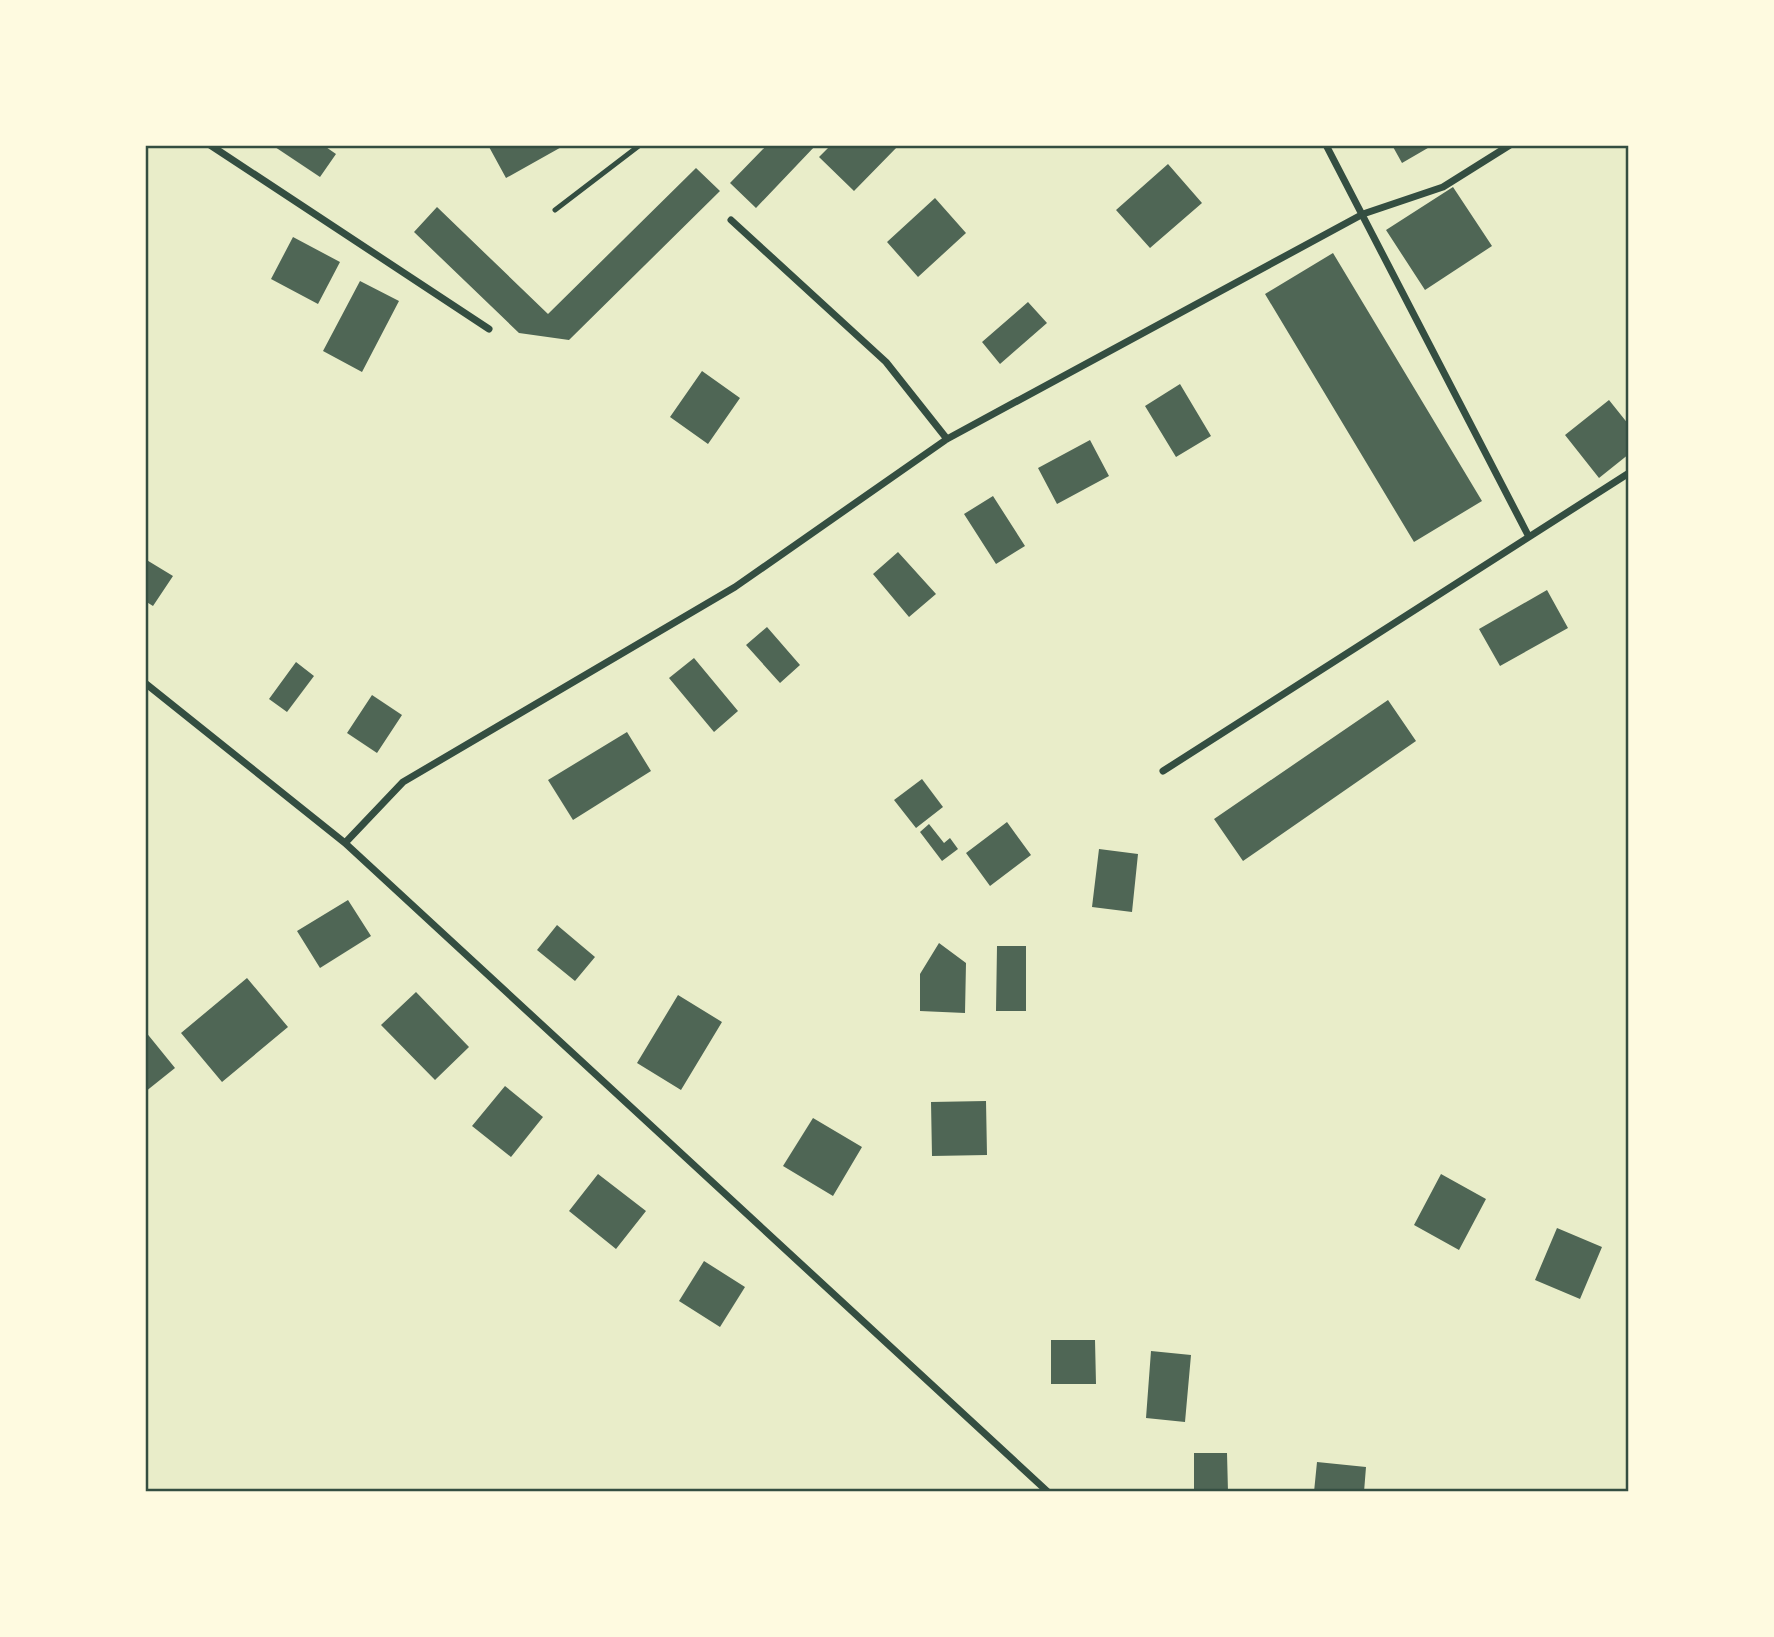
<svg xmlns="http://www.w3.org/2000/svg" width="1774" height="1637" viewBox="0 0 1774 1637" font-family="Mulish,sans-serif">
<rect width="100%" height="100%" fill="#e9edc9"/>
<path fill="#4f6655" d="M 272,145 L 323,145 L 336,154 L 320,177 Z
M 488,145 L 565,145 L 506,178 Z
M 767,145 L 816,145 L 756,208 L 730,183 Z
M 831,145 L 899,145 L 854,191 L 819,157 Z
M 1392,145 L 1433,145 L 1402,163 Z
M 1168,164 L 1202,203 L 1150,248 L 1116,210 Z
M 696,168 L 720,191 L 569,340 L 519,333 L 414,232 L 437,207 L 548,314 Z
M 1453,187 L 1492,246 L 1425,290 L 1386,230 Z
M 935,198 L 966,233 L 918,277 L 887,242 Z
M 293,237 L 340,262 L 318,304 L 271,279 Z
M 1333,253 L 1482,501 L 1414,542 L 1265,294 Z
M 360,281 L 399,301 L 362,372 L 323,351 Z
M 1028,302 L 1047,323 L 1000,364 L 982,342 Z
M 702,371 L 740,398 L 708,444 L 670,417 Z
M 1180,384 L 1211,436 L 1176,457 L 1145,406 Z
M 1609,400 L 1629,425 L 1629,454 L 1599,478 L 1565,435 Z
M 1090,440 L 1109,476 L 1057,504 L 1038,468 Z
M 993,496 L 1025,546 L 996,564 L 964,514 Z
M 898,552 L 936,594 L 909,617 L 873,574 Z
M 145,559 L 173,576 L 153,606 L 145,601 Z
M 1547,590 L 1568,628 L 1500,666 L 1479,629 Z
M 767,627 L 800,665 L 780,683 L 746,645 Z
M 694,658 L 738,711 L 714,732 L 669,678 Z
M 296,662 L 314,676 L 287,712 L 269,699 Z
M 372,695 L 402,715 L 377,753 L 347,733 Z
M 1388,700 L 1416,741 L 1243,861 L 1214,819 Z
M 627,732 L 651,771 L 573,820 L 548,780 Z
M 922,779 L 943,807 L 916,828 L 894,800 Z
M 1007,822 L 1031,855 L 990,886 L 966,853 Z
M 929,824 L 944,843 L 950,838 L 958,849 L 942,861 L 920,832 Z
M 1099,849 L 1138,854 L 1132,912 L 1092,907 Z
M 348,900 L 371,936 L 320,968 L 297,931 Z
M 557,925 L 595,957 L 575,981 L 537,950 Z
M 939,943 L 966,963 L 965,1013 L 920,1011 L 920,974 Z
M 997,946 L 1026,946 L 1026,1011 L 996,1011 Z
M 247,978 L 288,1027 L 222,1082 L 181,1033 Z
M 416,992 L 469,1047 L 435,1080 L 381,1025 Z
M 678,995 L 722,1022 L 681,1090 L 637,1063 Z
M 145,1031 L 175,1068 L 145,1092 Z
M 505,1086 L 543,1117 L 511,1157 L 472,1126 Z
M 986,1101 L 987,1155 L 932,1156 L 931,1102 Z
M 813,1118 L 862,1147 L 833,1196 L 783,1166 Z
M 598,1174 L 646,1211 L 616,1249 L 569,1211 Z
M 1441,1174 L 1486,1199 L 1459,1250 L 1414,1225 Z
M 1557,1228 L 1602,1247 L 1580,1299 L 1535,1280 Z
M 704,1261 L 745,1287 L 720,1327 L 679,1301 Z
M 1051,1340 L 1095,1340 L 1096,1384 L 1051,1384 Z
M 1151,1351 L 1191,1355 L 1185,1422 L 1146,1418 Z
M 1194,1453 L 1227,1453 L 1228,1492 L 1194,1492 Z
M 1317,1462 L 1366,1467 L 1364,1492 L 1314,1492 Z"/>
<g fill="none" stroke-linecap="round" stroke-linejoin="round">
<path stroke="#344e41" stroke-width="5" d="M 555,210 L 640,145"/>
<path stroke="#344e41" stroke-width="7" d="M 210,145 L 489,329
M 1326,145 L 1529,537
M 731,220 L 886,362 L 947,439
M 145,683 L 345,843 L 1048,1492
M 1163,771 L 1629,473
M 345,843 L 403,782 L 735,587 L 947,439 L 1363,214 L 1443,187 L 1510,145"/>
</g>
<rect width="1774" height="1637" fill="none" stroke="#fefae0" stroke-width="294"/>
<rect x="147" y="147" width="1480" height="1343" fill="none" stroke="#344e41" stroke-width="2.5"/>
</svg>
